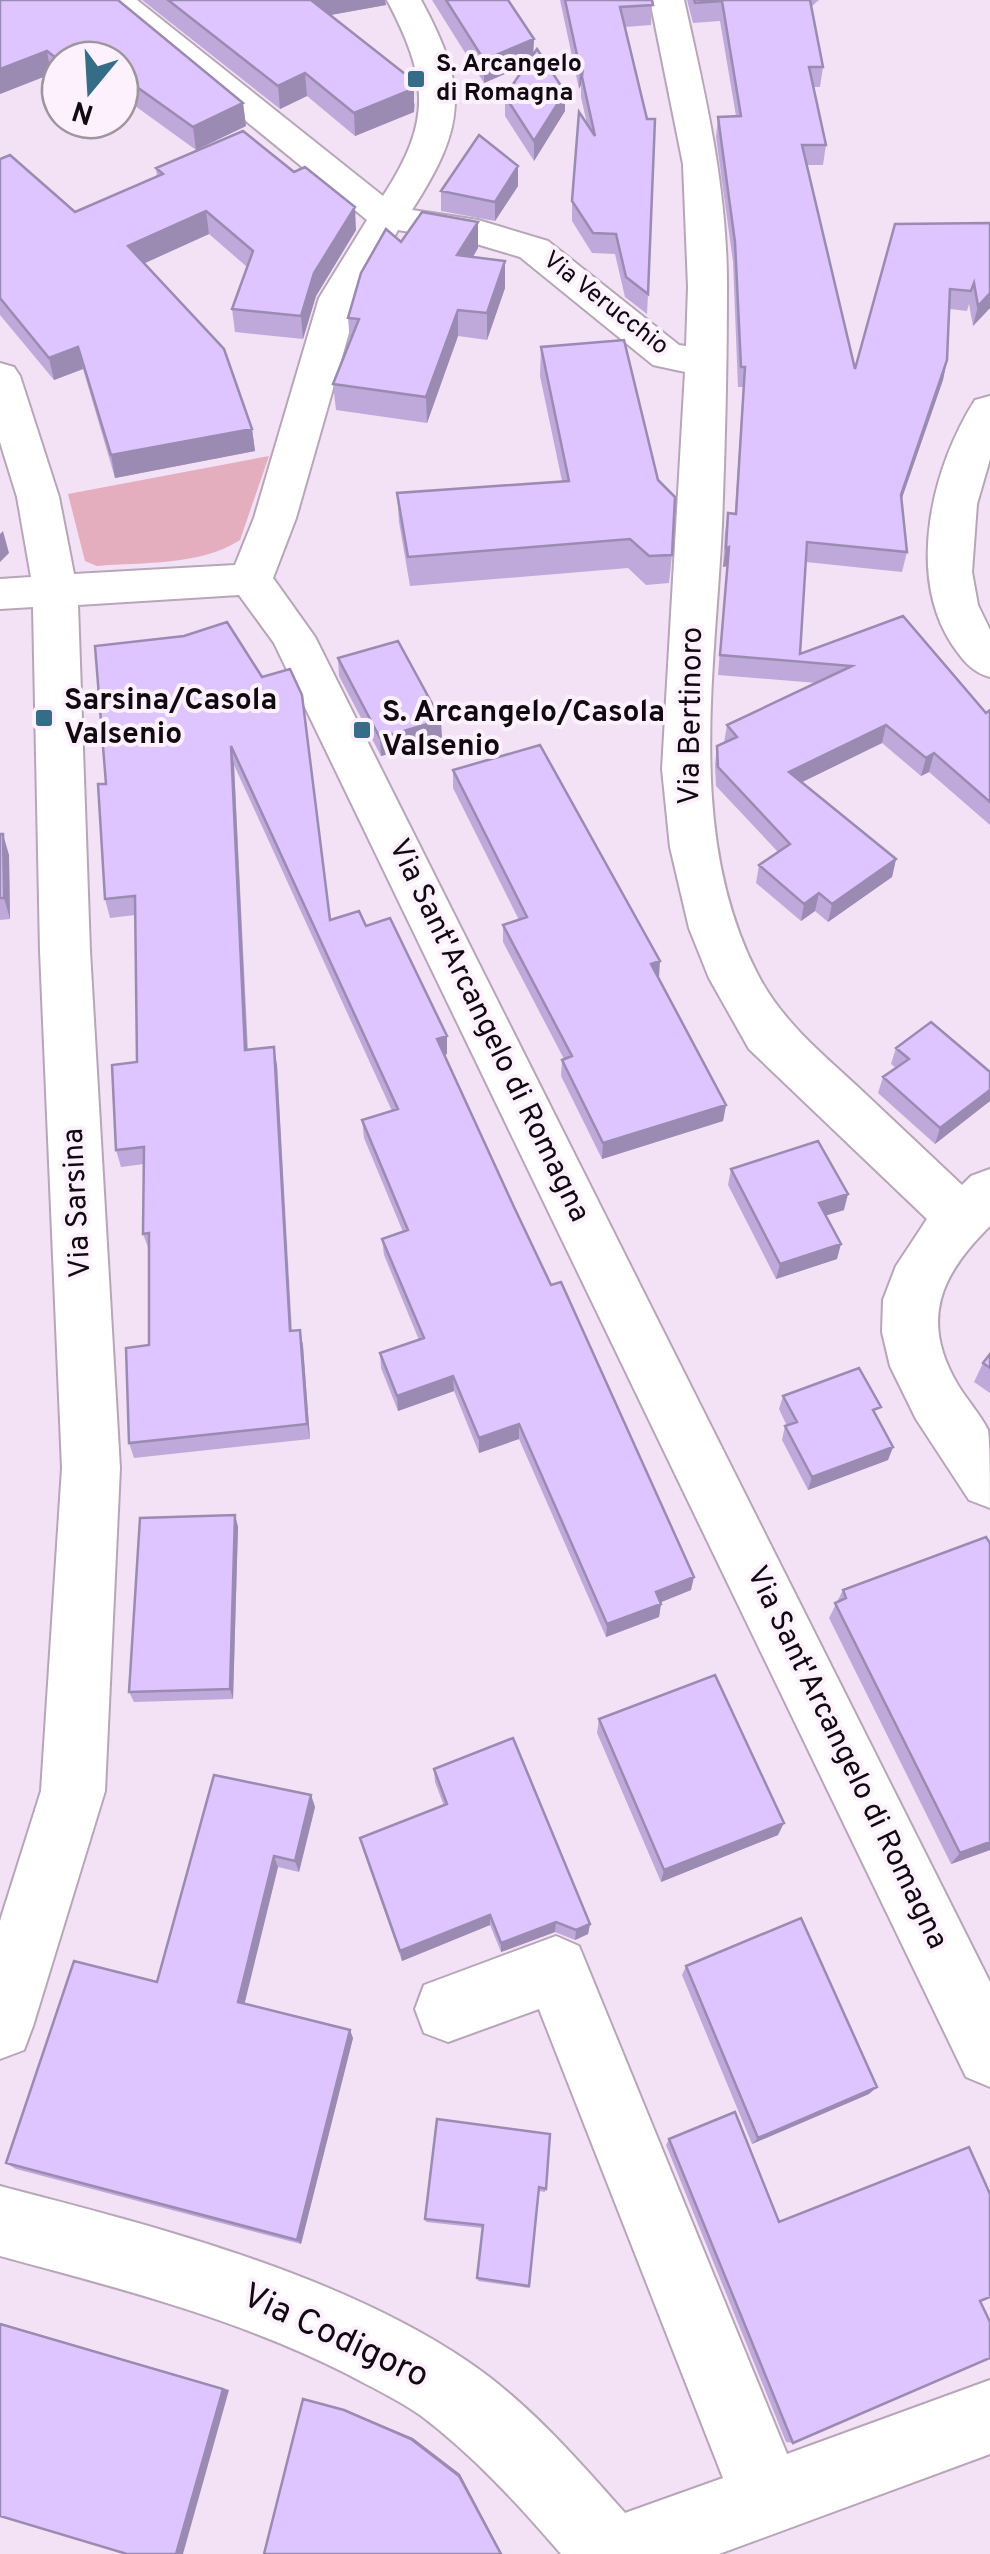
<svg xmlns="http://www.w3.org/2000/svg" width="990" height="2554" viewBox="0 0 990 2554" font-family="Overpass,sans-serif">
<rect width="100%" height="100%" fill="#f3e1f5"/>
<path fill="#e4aebe" d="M 269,456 L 240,540 C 200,566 143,562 97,566 L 85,561 L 68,494 Z"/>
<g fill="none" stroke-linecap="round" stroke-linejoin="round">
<g stroke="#b7a6b8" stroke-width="4">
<path id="street" d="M 98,0 L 137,0 L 383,196 C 433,120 428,78 387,0 L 421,0 C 469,88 466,126 412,210 L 478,220 L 548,241 L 679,345 L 686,346 L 688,287 L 683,164 L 650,0 L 684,0 C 706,98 728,191 727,292 C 727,369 725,446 722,525 C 715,674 686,834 757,973 C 781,1020 819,1051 857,1086 C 892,1119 927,1152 962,1185 L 971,1176 L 990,1169 L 990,1226 C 941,1274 919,1320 958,1385 C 967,1400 980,1414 988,1430 C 990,1445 990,1489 990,1508 L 969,1500 L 916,1419 L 890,1366 L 882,1332 L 883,1300 L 896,1266 L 927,1219 L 749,1049 L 709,978 L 689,928 L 670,847 L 662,769 L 685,372 L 653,365 L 520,257 L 473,243 L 398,230 L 359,298 L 296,518 L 273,578 L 315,637 L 990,1982 L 990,2087 L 966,2077 L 274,643 L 239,595 L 78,605 L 90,951 L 120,1468 L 105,1791 L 33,2026 L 24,2050 L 0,2059 L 0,1921 L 41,1791 L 62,1468 L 40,951 L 33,607 L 0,609 L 0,579 L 31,577 L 17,497 L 0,442 L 0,363 L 14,367 L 20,376 L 59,497 L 74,574 L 235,565 L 254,518 L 319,298 L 367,220 Z
M 990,396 L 990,459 L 977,504 L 972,572 L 978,605 L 990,630 L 990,677 C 971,672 962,659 951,643 C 906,572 933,466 975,400 Z
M 556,1936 L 579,1946 L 787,2454 L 990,2380 L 990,2454 L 719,2554 L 561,2554 C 518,2504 473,2455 420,2415 C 397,2399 371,2387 347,2374 C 237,2318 118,2288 0,2256 L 0,2186 C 150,2225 338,2273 467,2361 C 528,2402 577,2459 625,2513 L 723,2478 L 539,2009 L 448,2042 L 424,2033 L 415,2009 L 424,1985 Z"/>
</g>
<use href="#street" fill="#fff" fill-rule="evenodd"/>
</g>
<path fill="#bfa9db" d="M 0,0 L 118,0 L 243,103 L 246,126 L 196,150 L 131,103 L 120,108 L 120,60 L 60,60 L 60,81 L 51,74 L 0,94 Z
M 142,0 L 385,0 L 386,5 L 331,15 L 415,104 L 414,112 L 355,136 L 307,96 L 280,109 Z
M 432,0 L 508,0 L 533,55 L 565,92 L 565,111 L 534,161 L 505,116 L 505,96 L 526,65 L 484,83 Z
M 560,0 L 652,0 L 651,25 L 625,27 L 648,294 L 647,314 L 625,297 L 615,254 L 592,253 L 572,221 L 572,201 L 587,124 L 581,97 L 581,85 L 579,89 Z
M 687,0 L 819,0 L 811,7 L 823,67 L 820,87 L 813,87 L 826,145 L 823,165 L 807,165 L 855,369 L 990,223 L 990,308 L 973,326 L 969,304 L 967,311 L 950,309 L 947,360 L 943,380 L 901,501 L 907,552 L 902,572 L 806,562 L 800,654 L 903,616 L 986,713 L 990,710 L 990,825 L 929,772 L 921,776 L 882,743 L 802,782 L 896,859 L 892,877 L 828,922 L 815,911 L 801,921 L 756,883 L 759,865 L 778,852 L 716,786 L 715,765 L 717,746 L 724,743 L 727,725 L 817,683 L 718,675 L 727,566 L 723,567 L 725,532 L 728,513 L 735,513 L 743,387 L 738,387 L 733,262 L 716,137 L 718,117 L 736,116 L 720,21 L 693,23 Z
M 0,159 L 75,212 L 157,177 L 156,168 L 356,230 L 316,296 L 303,339 L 235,332 L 232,309 L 247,267 L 209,234 L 144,263 L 252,429 L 255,451 L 115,478 L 83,369 L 54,380 L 0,315 Z
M 518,186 L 495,221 L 441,211 L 441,191 Z
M 401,242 L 478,248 L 473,257 L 505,288 L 487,340 L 458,336 L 427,423 L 336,410 L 333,384 L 350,343 L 348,318 Z
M 541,347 L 672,555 L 669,583 L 646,585 L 628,568 L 410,586 L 399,522 L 397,493 L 562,481 L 540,376 Z
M 184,636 L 330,920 L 366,926 L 447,1054 L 445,1055 L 691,1590 L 661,1602 L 659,1617 L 606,1637 L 519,1439 L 479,1453 L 454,1391 L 398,1411 L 381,1368 L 380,1353 L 419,1340 L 384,1255 L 382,1239 L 403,1232 L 364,1138 L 362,1120 L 392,1111 L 234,765 L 248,1050 L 277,1065 L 292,1331 L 300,1330 L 303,1346 L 310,1439 L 134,1458 L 129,1443 L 149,1345 L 149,1250 L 143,1234 L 144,1164 L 121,1167 L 116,1150 L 137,1062 L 135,915 L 110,918 L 105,899 L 106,784 Z
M 338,658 L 442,738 L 381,756 L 339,676 Z
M 453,770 L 658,978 L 726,1105 L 723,1121 L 602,1159 L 561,1076 L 562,1060 L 564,1059 L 503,942 L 503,925 L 519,920 L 453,788 Z
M 0,834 L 9,855 L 10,919 L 0,920 Z
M 896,1048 L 990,1072 L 990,1101 L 935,1144 L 878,1093 L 883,1077 L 896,1068 L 891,1064 Z
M 731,1169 L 844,1210 L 826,1215 L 837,1259 L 776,1279 L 728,1185 Z
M 990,1354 L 990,1393 L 974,1382 L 983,1363 Z
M 783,1396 L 877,1417 L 893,1447 L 888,1460 L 808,1490 L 782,1440 L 785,1426 L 787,1426 L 779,1409 Z
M 235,1515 L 238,1527 L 233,1699 L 134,1702 L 129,1692 Z
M 843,1590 L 990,1850 L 951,1864 L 829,1618 Z
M 599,1719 L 778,1835 L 661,1882 L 597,1733 Z
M 434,1769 L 590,1924 L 588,1934 L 575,1940 L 555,1932 L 501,1952 L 490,1925 L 402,1961 L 363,1850 L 360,1838 L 444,1806 L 435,1782 Z
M 311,1795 L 315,1807 L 299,1872 L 278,1867 L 244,2004 L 353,2038 L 301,2244 L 16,2169 L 6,2163 Z
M 686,1966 L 869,2094 L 752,2144 L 682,1975 Z
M 437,2119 L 546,2189 L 545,2192 L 538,2191 L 529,2288 L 478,2281 L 482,2228 L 426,2222 L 425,2219 Z
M 669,2139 L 779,2222 L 980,2301 L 793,2443 L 786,2442 L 666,2145 Z"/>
<path fill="#9b8ab2" d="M 307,0 L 385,0 L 386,5 L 308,19 Z
M 534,39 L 533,62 L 484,83 L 484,60 Z
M 47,51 L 51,74 L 0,94 L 0,69 Z
M 583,64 L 581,85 L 579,89 L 580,69 Z
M 305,73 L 307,96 L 280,109 L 278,86 Z
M 127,80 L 131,103 L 120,108 L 120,83 Z
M 414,81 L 414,112 L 355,136 L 354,113 Z
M 565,92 L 565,111 L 534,161 L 534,141 Z
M 243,103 L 246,126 L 196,150 L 193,127 Z
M 518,166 L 518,186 L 495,221 L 495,202 Z
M 355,207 L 356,230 L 316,296 L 303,339 L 301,316 L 314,273 Z
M 206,211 L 209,234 L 132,269 L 128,246 Z
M 478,222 L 478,248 L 458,281 L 457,255 Z
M 505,261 L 505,288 L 487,340 L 487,313 Z
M 990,293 L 990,308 L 973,326 L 978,306 Z
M 458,310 L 458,336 L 427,423 L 426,397 Z
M 78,347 L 83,369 L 54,380 L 49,358 Z
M 947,360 L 943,380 L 896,515 L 901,495 Z
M 252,429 L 255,451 L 115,478 L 111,455 Z
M 3,531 L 9,553 L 0,562 L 0,534 Z
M 729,547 L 727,566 L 723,567 L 726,548 Z
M 441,720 L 442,738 L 381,756 L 380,738 Z
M 886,725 L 882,743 L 786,790 L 789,772 Z
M 231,746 L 234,765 L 248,1068 L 245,1050 Z
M 934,753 L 929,772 L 921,776 L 926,758 Z
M 3,834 L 9,855 L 10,919 L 4,898 Z
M 896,859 L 892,877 L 828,922 L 832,904 Z
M 819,893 L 815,911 L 801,921 L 804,904 Z
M 660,961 L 659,978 L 651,964 Z
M 447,1036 L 447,1054 L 438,1057 L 437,1039 Z
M 274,1047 L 277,1065 L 292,1347 L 290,1331 Z
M 990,1090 L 990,1101 L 935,1144 L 940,1128 Z
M 726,1105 L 723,1121 L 602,1159 L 603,1143 Z
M 848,1194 L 844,1210 L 815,1219 L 819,1203 Z
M 841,1244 L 837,1259 L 776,1279 L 780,1264 Z
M 300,1330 L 303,1346 L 310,1439 L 307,1424 Z
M 453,1376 L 454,1391 L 398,1411 L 397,1396 Z
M 519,1424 L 519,1439 L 479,1453 L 479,1438 Z
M 893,1447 L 888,1460 L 808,1490 L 812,1477 Z
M 235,1515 L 238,1527 L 233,1699 L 230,1689 Z
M 694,1577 L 691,1590 L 654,1605 L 656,1592 Z
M 661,1604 L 659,1617 L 606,1637 L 607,1624 Z
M 311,1795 L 315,1807 L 299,1872 L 295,1861 Z
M 784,1823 L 778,1835 L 661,1882 L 664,1870 Z
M 990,1842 L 990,1850 L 951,1864 L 960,1853 Z
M 274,1856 L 278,1867 L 243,2010 L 238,2002 Z
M 490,1915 L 490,1925 L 402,1961 L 400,1951 Z
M 556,1922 L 555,1932 L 501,1952 L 501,1943 Z
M 590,1924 L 588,1934 L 575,1940 L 576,1930 Z
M 350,2030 L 353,2038 L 301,2244 L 297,2240 Z
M 877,2087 L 869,2094 L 752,2144 L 758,2138 Z
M 0,2323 L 229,2390 L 183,2554 L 176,2554 Z
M 303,2399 L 348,2411 L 413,2438 L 460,2474 L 502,2554 Z"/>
<path fill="#dec5ff" stroke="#9b8ab2" stroke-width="2.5" d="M 0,0 L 118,0 L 243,103 L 193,127 L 127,80 L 120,83 L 120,60 L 60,60 L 60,61 L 47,51 L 0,69 Z
M 168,0 L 311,0 L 414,81 L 413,89 L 354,113 L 305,73 L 278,86 Z
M 446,0 L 508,0 L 534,39 L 484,60 Z
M 565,0 L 652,0 L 653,5 L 620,7 L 647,119 L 655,119 L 648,294 L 626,277 L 616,234 L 593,233 L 572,201 L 579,112 L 595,136 L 582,77 L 583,64 L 580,69 Z
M 694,0 L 810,0 L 823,67 L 809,67 L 826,145 L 802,145 L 855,369 L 895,224 L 990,223 L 990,293 L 978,306 L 974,283 L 971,291 L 950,289 L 947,360 L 901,495 L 907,552 L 807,542 L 800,654 L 903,616 L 986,713 L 990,710 L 990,802 L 934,753 L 926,758 L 886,725 L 789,772 L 896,859 L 832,904 L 819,893 L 804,904 L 759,865 L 790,844 L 718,767 L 717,746 L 737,737 L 727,725 L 852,666 L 720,655 L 729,547 L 726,548 L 728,513 L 736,514 L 745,367 L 741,367 L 735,242 L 718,117 L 741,116 L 722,1 L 695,3 Z
M 537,49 L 565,92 L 534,141 L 505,96 Z
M 243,131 L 294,172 L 305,167 L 355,207 L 314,273 L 301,316 L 232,309 L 253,251 L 206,211 L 128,246 L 224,349 L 252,429 L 111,455 L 78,347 L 49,358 L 0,298 L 0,159 L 10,155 L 75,212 L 163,174 L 156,168 Z
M 479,135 L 518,166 L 495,202 L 441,191 Z
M 422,212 L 478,222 L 457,255 L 505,261 L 487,313 L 458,310 L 426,397 L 333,384 L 359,319 L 348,318 L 361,273 L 386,229 L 401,242 Z
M 624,340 L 658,480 L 675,497 L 672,555 L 649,556 L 630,539 L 408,557 L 397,493 L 569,481 L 541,347 Z
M 227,622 L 262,677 L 290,669 L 302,695 L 330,920 L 359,911 L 366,926 L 390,918 L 447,1036 L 437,1039 L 514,1207 L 551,1285 L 561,1282 L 694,1577 L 656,1592 L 661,1604 L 607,1624 L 519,1424 L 479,1438 L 453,1376 L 397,1396 L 380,1353 L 424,1338 L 382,1239 L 408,1230 L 362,1120 L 398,1109 L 231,746 L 245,1050 L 274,1047 L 290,1331 L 300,1330 L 307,1424 L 129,1443 L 126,1348 L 149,1345 L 149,1233 L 143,1234 L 144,1147 L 116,1150 L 112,1065 L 137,1062 L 135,896 L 105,899 L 98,784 L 106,784 L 95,646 L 184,636 Z
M 398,641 L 441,720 L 380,738 L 338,658 Z
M 540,745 L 660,961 L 651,964 L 726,1105 L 603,1143 L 562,1060 L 572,1056 L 503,925 L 527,917 L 453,770 Z
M 0,834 L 3,834 L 4,898 L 0,898 Z
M 931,1022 L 990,1072 L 990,1090 L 940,1128 L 883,1077 L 909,1059 L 896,1048 Z
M 818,1141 L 848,1194 L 819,1203 L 841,1244 L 780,1264 L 731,1169 Z
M 990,1354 L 990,1368 L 983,1363 Z
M 859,1368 L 881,1407 L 873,1410 L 893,1447 L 812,1477 L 785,1426 L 797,1422 L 783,1396 Z
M 235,1515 L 230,1689 L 129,1692 L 140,1518 Z
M 986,1537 L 990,1543 L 990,1842 L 960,1853 L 835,1603 L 846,1598 L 843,1590 Z
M 715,1675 L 784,1823 L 664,1870 L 599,1719 Z
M 513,1738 L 590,1924 L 576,1930 L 556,1922 L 501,1943 L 490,1915 L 400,1951 L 360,1838 L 447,1804 L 434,1769 Z
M 214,1775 L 311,1795 L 295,1861 L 274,1856 L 238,2002 L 350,2030 L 297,2240 L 6,2163 L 74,1961 L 157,1982 Z
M 801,1918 L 877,2087 L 758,2138 L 686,1966 Z
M 735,2112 L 779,2222 L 969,2147 L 990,2194 L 990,2297 L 980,2301 L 990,2322 L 990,2358 L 793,2443 L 669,2139 Z
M 437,2119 L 550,2134 L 546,2189 L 539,2187 L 529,2286 L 477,2278 L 483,2225 L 425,2219 Z
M 0,2324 L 223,2389 L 176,2554 L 127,2554 L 0,2516 Z
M 303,2399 L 344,2410 L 411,2439 L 459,2476 L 501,2554 L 264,2554 Z"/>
<g fill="#356c87" stroke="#fcf1fd" stroke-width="4">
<rect x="406" y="69" width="20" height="20" rx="5"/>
<rect x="34" y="708" width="20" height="20" rx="5"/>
<rect x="352" y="720" width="20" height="20" rx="5"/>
</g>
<g text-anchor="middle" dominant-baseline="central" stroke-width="8" stroke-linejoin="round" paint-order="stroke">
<g font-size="25" font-weight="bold" fill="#100a10" stroke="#fcf1fd" text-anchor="start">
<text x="436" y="65">S. Arcangelo<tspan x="436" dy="29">di Romagna</tspan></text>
</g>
<g font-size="25" fill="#100a10" stroke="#fcf1fd">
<text transform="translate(605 304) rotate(38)">Via Verucchio</text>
</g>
<g font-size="30" font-weight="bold" fill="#100a10" stroke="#fcf1fd" text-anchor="start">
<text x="64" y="701">Sarsina/Casola<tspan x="64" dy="34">Valsenio</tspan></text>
<text x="382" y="713">S. Arcangelo/Casola<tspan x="382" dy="34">Valsenio</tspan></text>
</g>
<g font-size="30" fill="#100a10" stroke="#fcf1fd">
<text transform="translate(692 716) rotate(-89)">Via Bertinoro</text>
<text transform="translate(488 1031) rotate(64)">Via Sant'Arcangelo di Romagna</text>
<text transform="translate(78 1203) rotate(-93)">Via Sarsina</text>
<text transform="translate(846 1758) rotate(64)">Via Sant'Arcangelo di Romagna</text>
</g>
<g font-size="35" fill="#100a10" stroke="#fcf1fd">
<text transform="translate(335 2337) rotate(25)">Via Codigoro</text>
</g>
</g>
<g transform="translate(90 90) rotate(198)"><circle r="48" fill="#fcf1fd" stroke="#9e959e" stroke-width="2.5"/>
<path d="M0-8L18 38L0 25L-18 38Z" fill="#356c87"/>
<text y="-15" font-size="28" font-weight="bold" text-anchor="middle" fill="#100a10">N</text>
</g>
</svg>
